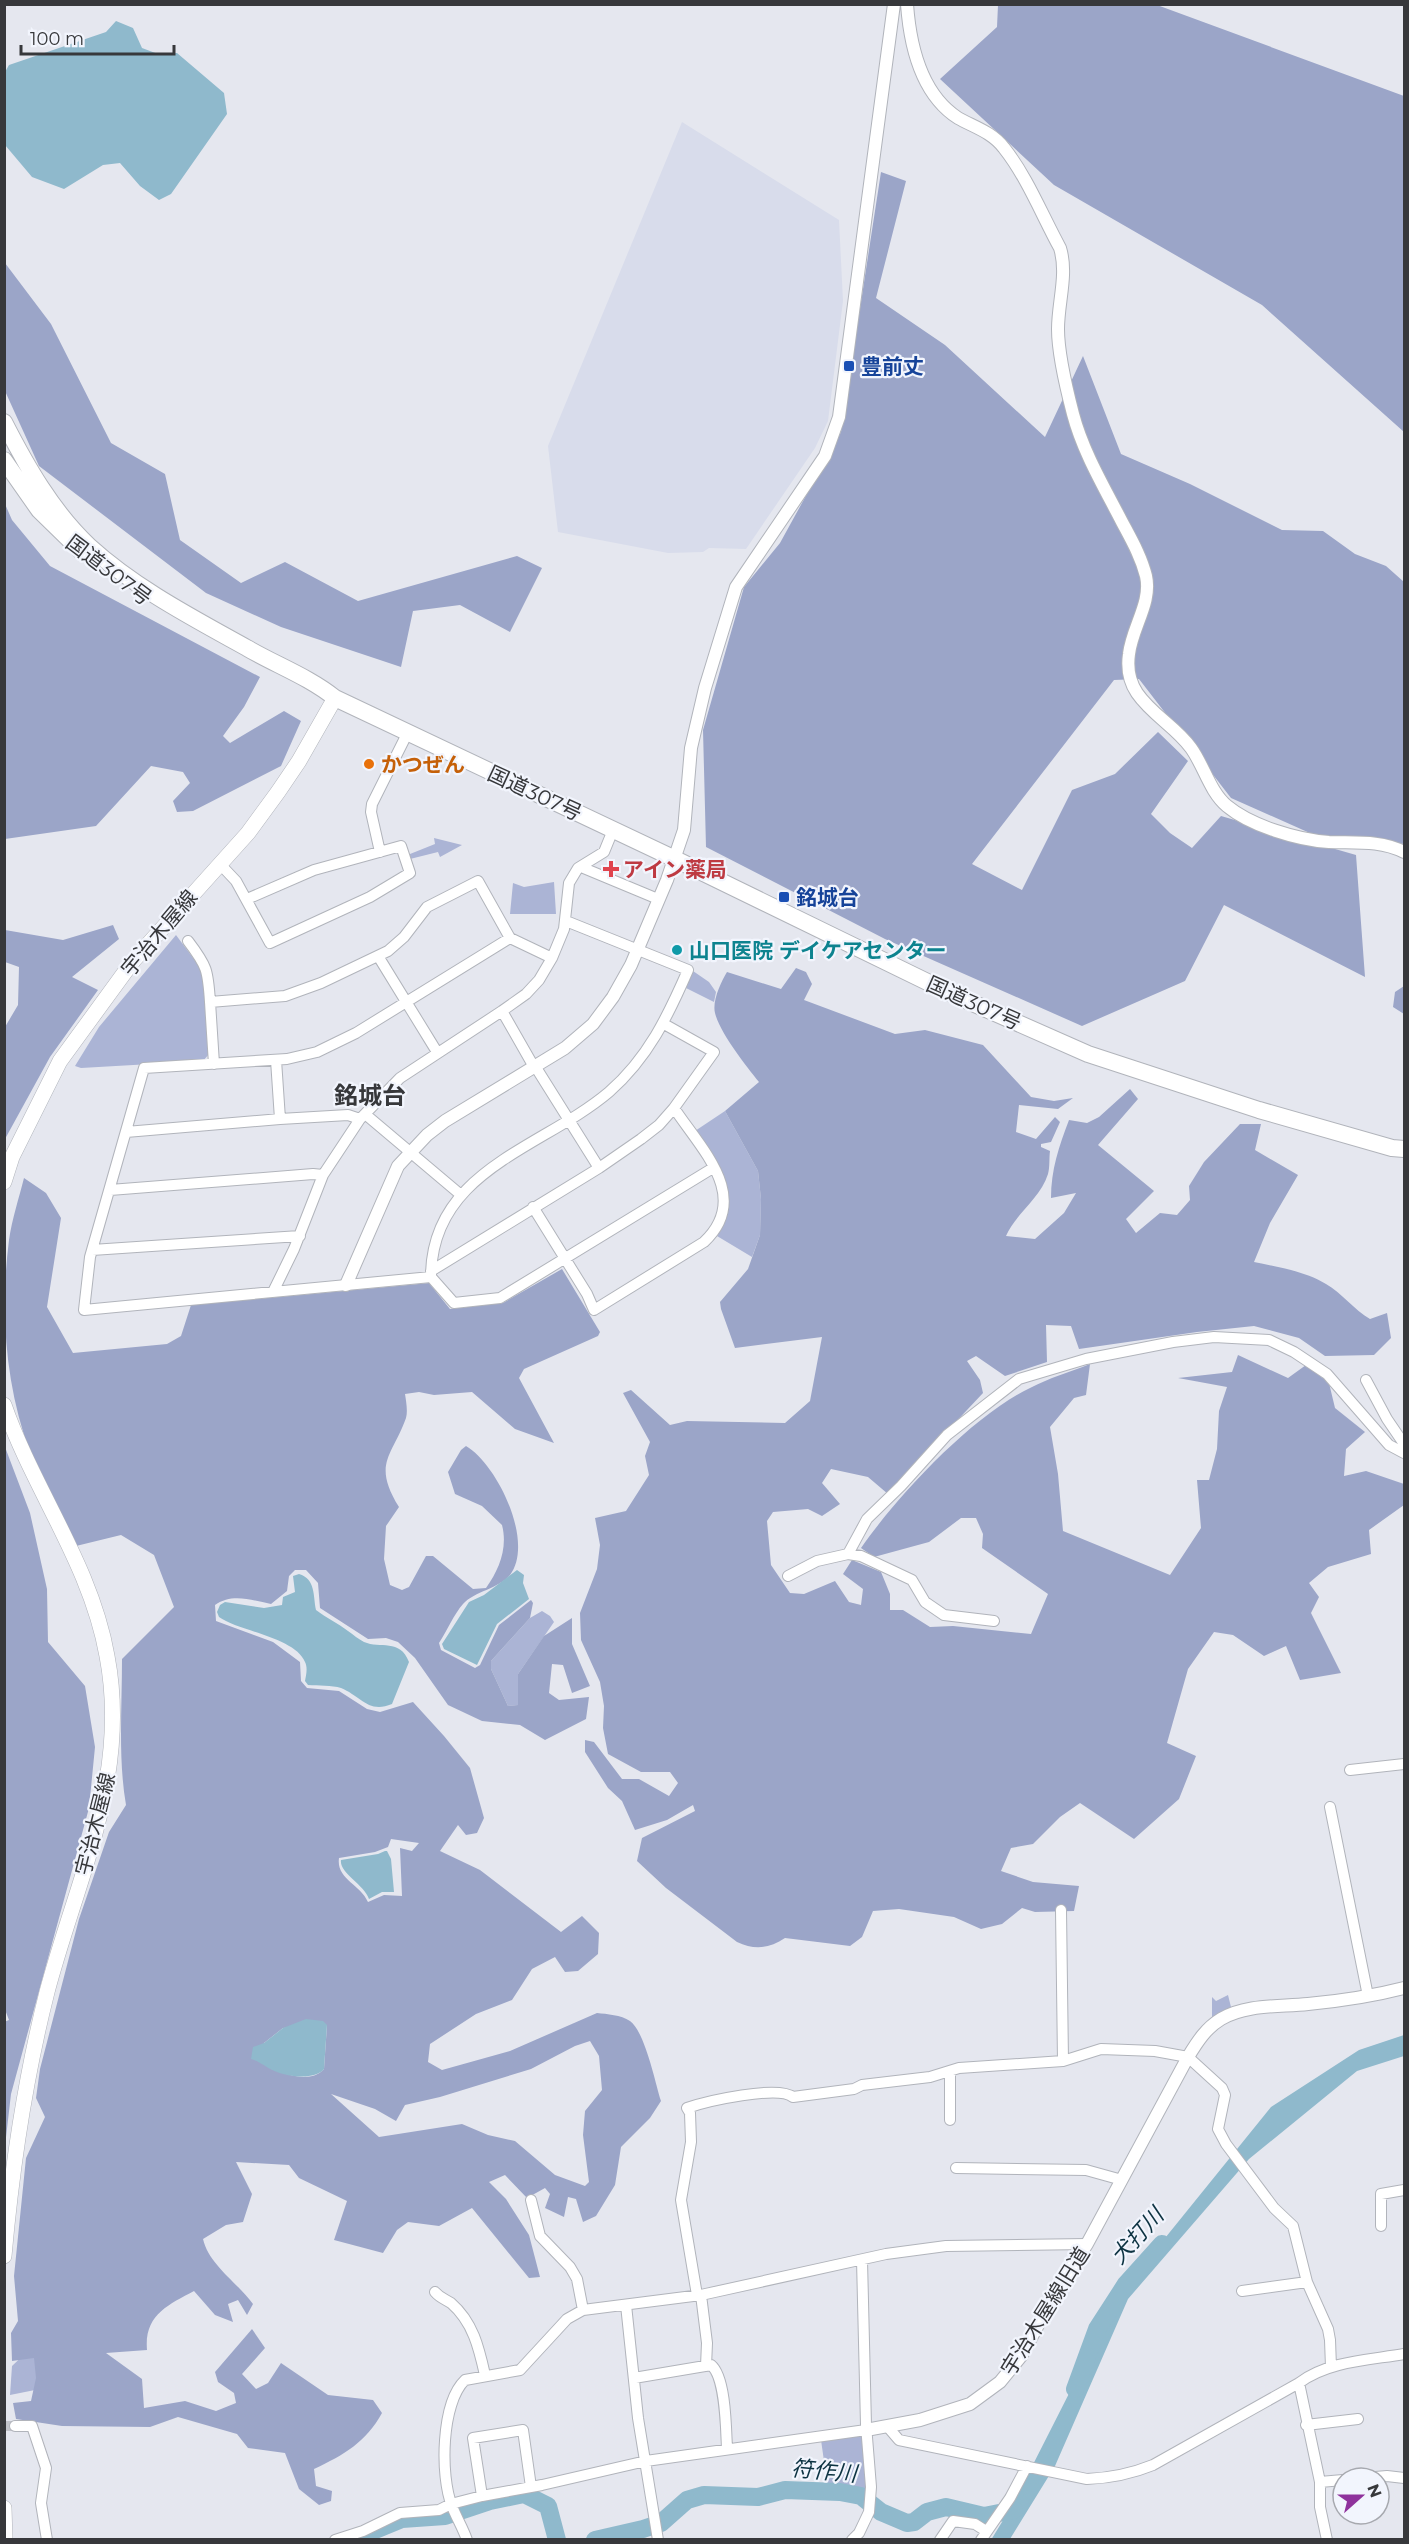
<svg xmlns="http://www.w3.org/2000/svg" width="1409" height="2544" viewBox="0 0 1409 2544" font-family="Montserrat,'Noto Sans JP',sans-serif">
<rect width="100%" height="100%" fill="#e5e7ef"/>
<path fill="#d8dceb" d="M 682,122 L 839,220 L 843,301 L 828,421 L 815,448 L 746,549 L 709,548 L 703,552 L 668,553 L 558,532 L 548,446 Z"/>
<path fill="#abb4d5" d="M 434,838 L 462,845 L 440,857 L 438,852 L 406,860 L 405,856 L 435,844 Z
M 554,882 L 556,914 L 510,914 L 513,883 L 524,887 Z
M 176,935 L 205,974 L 209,1054 L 203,1061 L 81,1068 L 75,1066 L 99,1027 Z
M 693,971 L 709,982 L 716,992 L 714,1002 L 686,988 Z
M 725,1111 L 758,1171 L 761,1199 L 760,1235 L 752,1257 L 717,1236 C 745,1198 715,1163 695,1131 Z
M 542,1611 L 550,1616 L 554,1622 L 518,1674 L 519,1705 L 508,1706 L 491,1669 L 491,1661 L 530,1618 Z
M 1228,1995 L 1231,2007 L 1212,2018 L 1212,1997 L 1216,2001 Z
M 34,2345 L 40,2389 L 10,2395 L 12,2366 Z
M 866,2432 L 868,2456 L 865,2494 L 828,2489 L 821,2440 Z"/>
<path fill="#9ba5c8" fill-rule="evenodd" d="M 1157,5 L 1404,96 L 1404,432 L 1262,305 L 1054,185 L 940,79 L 997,27 L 998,5 Z
M 881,172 L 906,181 L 876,298 L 945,345 L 1045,437 L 1083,356 L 1121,454 L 1190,484 L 1282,530 L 1323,531 L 1355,554 L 1386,566 L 1404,582 L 1404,844 L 1312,834 L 1231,798 L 1139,679 L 1114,680 L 972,864 L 1022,890 L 1072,790 L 1115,774 L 1158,732 L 1188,761 L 1151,814 L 1170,833 L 1192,848 L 1221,816 L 1356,855 L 1365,977 L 1224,905 L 1185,981 L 1082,1026 L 885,939 L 706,847 L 703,730 L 744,587 L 780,543 L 841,432 Z
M 5,263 L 51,324 L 111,443 L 165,474 L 180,540 L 241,583 L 285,562 L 358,601 L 517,556 L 542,568 L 510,632 L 460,605 L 413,611 L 401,667 L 281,627 L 206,593 L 39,466 L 5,391 Z
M 5,504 L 12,520 L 50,566 L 260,677 L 244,707 L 223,736 L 230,743 L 284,711 L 301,721 L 281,766 L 193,811 L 177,812 L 173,801 L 190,783 L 183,772 L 151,766 L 96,826 L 5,839 Z
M 113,925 L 119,939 L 72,977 L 98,990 L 50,1057 L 5,1139 L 5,1027 L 18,1005 L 19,967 L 5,962 L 5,930 L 63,940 Z
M 796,968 L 806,972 L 812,984 L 804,1000 L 895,1034 L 925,1030 L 983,1045 L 1031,1097 L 1054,1101 L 1073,1098 L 1058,1109 L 1019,1105 L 1016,1132 L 1036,1139 L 1055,1117 L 1060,1122 L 1051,1142 L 1041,1144 L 1041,1147 L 1050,1151 C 1049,1158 1050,1167 1048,1174 C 1040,1199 1016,1213 1006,1236 L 1035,1239 L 1064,1213 L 1076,1193 L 1051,1198 C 1051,1170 1059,1146 1069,1120 L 1087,1123 L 1099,1117 L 1130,1089 L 1138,1099 L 1098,1145 L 1154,1191 L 1126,1219 L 1136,1233 L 1160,1213 L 1177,1215 L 1190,1200 L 1189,1186 L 1204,1162 L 1240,1124 L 1261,1124 L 1255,1150 L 1298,1175 L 1270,1223 L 1254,1262 C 1277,1267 1305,1271 1326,1284 C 1342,1293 1354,1310 1370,1319 L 1387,1313 L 1391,1338 L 1374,1355 L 1325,1356 L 1299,1338 L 1254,1326 L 1197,1332 L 1079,1349 L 1071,1326 L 1046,1325 L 1047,1362 L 1005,1376 L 976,1356 L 967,1361 L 980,1380 L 983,1393 L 888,1494 L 868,1477 L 831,1469 L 822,1483 L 840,1504 L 822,1516 L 808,1509 L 773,1512 L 767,1521 L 771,1565 L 790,1593 L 804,1594 L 835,1581 L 849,1602 L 861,1605 L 863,1589 L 843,1574 L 852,1560 L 881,1572 L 890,1594 L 890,1610 L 903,1610 L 930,1627 L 953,1626 L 1031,1634 L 1048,1594 L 982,1548 L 983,1534 L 976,1518 L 961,1518 L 929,1542 L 874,1557 L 861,1548 C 898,1495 972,1416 1030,1388 C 1049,1378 1070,1372 1090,1364 L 1086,1395 L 1074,1398 L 1050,1427 L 1058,1474 L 1063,1531 L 1170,1575 L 1201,1528 L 1197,1480 L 1209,1480 L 1217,1449 L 1219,1411 L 1227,1387 L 1178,1378 L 1232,1372 L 1238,1355 L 1288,1378 L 1306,1365 L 1329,1383 L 1335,1408 L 1365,1432 L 1346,1449 L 1344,1476 L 1366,1471 L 1404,1484 L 1404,1505 L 1369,1530 L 1371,1554 L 1328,1567 L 1309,1583 L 1319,1597 L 1311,1613 L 1341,1673 L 1300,1680 L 1286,1646 L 1264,1656 L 1233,1635 L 1214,1632 L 1188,1669 L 1167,1743 L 1196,1756 L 1179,1799 L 1134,1839 L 1080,1803 L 1060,1817 L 1033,1844 L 1011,1848 L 1001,1871 L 1033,1882 L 1079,1886 L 1074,1911 L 1035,1912 L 1022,1908 L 1002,1924 L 981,1929 L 954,1917 L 899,1909 L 873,1911 L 862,1937 L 850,1946 L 785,1938 C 769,1949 754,1950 737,1942 L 666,1888 L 637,1861 L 642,1838 L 695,1811 L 693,1805 L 667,1820 L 635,1830 L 622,1801 L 608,1788 L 585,1752 L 585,1740 L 594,1742 L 622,1779 L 639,1779 L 669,1796 L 678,1783 L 670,1772 L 641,1772 L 608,1754 L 603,1728 L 604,1706 L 600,1682 L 581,1640 L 580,1613 L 597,1569 L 600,1545 L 595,1518 L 626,1511 L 649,1475 L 645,1456 L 650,1442 L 623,1393 L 631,1390 L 670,1425 L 687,1421 L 785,1423 L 810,1401 L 822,1337 L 735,1348 L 721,1309 L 720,1302 L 748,1269 L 760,1235 L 761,1199 L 758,1171 L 725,1111 L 759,1082 C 746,1066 720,1033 715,1013 C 712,1001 721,982 727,972 L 781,989 Z
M 1404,986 L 1404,1014 L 1393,1007 L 1395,992 Z
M 24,1178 L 46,1193 L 61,1218 L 47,1307 L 73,1353 L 167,1344 L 181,1336 L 191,1305 L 429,1283 L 450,1309 L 503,1303 L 562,1269 L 600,1332 L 598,1336 L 524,1369 L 519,1378 L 554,1443 L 515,1429 L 472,1392 L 434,1395 L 419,1392 L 405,1394 C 406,1401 408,1411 406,1418 C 392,1457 372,1463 399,1507 L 386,1526 L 384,1559 L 390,1585 L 402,1590 L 409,1587 L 426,1556 L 433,1556 L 473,1589 L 486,1588 C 499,1570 508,1548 502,1525 L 482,1506 L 455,1494 L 448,1472 L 461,1450 L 466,1446 C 497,1464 535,1542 510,1575 C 498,1589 475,1591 463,1604 C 454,1614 447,1631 439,1643 L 441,1650 L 475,1668 L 480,1665 L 499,1625 L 531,1600 L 533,1603 L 530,1618 L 491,1661 L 491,1669 L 508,1706 L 518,1705 L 518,1674 L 544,1636 L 572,1618 L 572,1644 L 590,1686 L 572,1693 L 563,1665 L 552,1664 L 549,1693 L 559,1700 L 589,1697 L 586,1719 L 545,1740 L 520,1725 L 482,1721 L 448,1705 L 415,1658 L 398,1642 L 386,1638 L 368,1639 L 320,1608 L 318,1583 L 306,1570 L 295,1570 L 289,1576 L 287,1591 L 271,1604 C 251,1600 232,1593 215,1605 L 216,1621 L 273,1642 L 300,1662 L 301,1681 L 307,1688 L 339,1691 L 367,1709 L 380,1712 L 413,1702 L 444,1736 L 470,1768 L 484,1818 L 477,1833 L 466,1835 L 458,1825 L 440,1851 L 480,1870 L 561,1932 L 582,1916 L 599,1933 L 598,1954 L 578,1971 L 565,1972 L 555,1957 L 532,1969 L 512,2000 L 476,2014 L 430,2044 L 428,2062 L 442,2070 L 510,2051 L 597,2013 C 607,2014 621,2015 630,2021 C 645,2032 655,2082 661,2101 L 650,2118 L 621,2147 L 615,2185 L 596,2216 L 583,2222 L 576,2199 L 568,2197 L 564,2217 L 545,2208 L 550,2194 L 545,2188 L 527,2198 L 505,2175 L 489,2182 L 506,2199 L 529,2235 L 540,2277 L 529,2278 L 472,2208 L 439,2226 L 408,2222 L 397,2230 L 383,2253 L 334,2240 L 347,2201 L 299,2178 L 289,2165 L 236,2162 L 252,2194 L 243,2222 L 226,2225 L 203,2239 C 209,2265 238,2283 253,2304 L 247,2315 L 238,2300 L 228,2304 L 233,2322 L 215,2315 L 194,2291 C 168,2305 144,2315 147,2350 L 106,2353 L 142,2379 L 144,2408 L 185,2401 L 216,2411 L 236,2403 L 234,2393 L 218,2382 L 215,2372 L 252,2329 L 265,2348 L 242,2374 L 256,2389 L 268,2383 L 281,2363 L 328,2395 L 373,2400 L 382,2413 C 366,2442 344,2455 314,2469 L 316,2486 L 332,2491 L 331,2501 L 319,2505 L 299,2489 L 285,2453 L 248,2448 L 237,2434 L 178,2417 L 150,2427 L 62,2426 L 16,2419 L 13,2403 L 31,2401 L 36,2378 L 34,2358 L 12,2361 L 11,2333 L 18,2321 L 14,2276 L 26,2158 L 45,2117 L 36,2098 L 40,2069 L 79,1919 L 109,1832 L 126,1805 C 118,1759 122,1707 122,1659 L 174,1607 L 154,1555 L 121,1535 L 76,1546 C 61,1515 42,1484 30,1452 C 5,1385 0,1310 9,1240 C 12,1219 19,1198 24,1178 ZM 391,1839 L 419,1843 L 412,1851 L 400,1848 L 402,1896 L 384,1895 L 368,1902 C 360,1884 336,1879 339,1858 L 375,1852 L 388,1847 ZM 327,2025 L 324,2069 C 309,2086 276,2072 262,2062 L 264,2043 L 283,2028 ZM 590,2041 L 599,2056 L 602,2090 L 585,2111 L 583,2135 L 589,2182 L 585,2186 L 555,2175 L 515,2141 L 488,2135 L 462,2124 L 379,2137 L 331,2094 L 375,2109 L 396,2121 L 405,2105 L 440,2097 L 531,2069 L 575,2046 Z
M 5,1447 L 30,1513 L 47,1589 L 48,1642 L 85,1686 L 95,1747 L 89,1808 L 11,2094 L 5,2146 L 4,2022 L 9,2020 L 4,2007 Z"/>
<path fill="#8fb9cc" d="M 116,21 L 133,28 L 142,48 L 158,54 L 177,53 L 224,93 L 227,114 L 171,194 L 159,200 L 140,186 L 120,163 L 103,165 L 64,189 L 32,177 L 5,145 L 5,72 L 9,65 L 106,32 Z
M 517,1570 L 524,1575 L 523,1583 L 529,1599 L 497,1624 L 477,1665 L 444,1649 L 442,1644 L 469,1602 L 484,1595 Z
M 299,1574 C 316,1579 313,1596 316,1610 C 326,1618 338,1623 348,1631 C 354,1635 358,1639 364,1642 C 380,1649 400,1638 409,1662 L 392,1704 C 368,1714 361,1696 341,1688 C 332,1685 318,1686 308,1685 L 305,1681 C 306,1675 308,1668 305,1662 C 295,1637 238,1631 219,1617 L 217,1612 L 220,1605 L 225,1602 L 264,1608 L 282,1605 L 283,1597 L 295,1592 L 293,1576 Z
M 385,1851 L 387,1851 L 391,1859 L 394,1892 L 382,1892 L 369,1899 C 364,1884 339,1873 341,1860 L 378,1854 Z
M 306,2019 L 323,2021 L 327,2025 L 324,2069 C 315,2080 290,2077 277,2072 C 268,2069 261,2062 251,2059 L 253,2047 L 264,2043 L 283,2028 Z
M 1404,2035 L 1404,2056 L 1357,2071 L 1249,2159 L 1128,2299 L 1055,2466 L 1010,2539 L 991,2540 L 1013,2504 L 1119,2295 L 1271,2107 L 1359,2050 Z"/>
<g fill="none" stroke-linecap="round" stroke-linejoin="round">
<path stroke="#8fb9cc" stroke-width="18" d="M 1075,2389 L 1097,2329 L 1126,2284 L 1162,2244
M 358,2537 L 402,2519 L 445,2516 L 490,2501 L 524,2494 L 548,2506 L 557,2540
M 595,2540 L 643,2529 L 661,2523 L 687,2500 L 704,2495 L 758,2497 L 785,2490 L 840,2492 L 861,2496 L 881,2512 L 907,2523 L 914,2522 L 927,2512 L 946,2507 L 984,2516 L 1014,2510"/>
<path stroke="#c2c4cb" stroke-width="10" stroke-dasharray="10 5" stroke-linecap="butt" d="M 4,2426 L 15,2426"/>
<g stroke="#b1b4bb" stroke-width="12">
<path id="minor" d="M 380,852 L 371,812 L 372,804 L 408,732
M 219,863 L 236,881 L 270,943 L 370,897 L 410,873 L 401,846 L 314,870 L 247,899
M 581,867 L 658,899
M 566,921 L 688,970 C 668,1016 648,1058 609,1092 C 543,1148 431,1170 431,1277 L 454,1303 L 500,1298 L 713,1168
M 188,941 C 207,966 208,970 210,1002
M 378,956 L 437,1052
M 502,1011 L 534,1067
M 276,1060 L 280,1119
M 214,1064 L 210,1002 L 285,996 L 321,983 L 388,951 L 404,937 L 427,907 L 478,881 L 510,938 L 552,958
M 535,1066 L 599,1168
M 365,1114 L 461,1195
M 126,1132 L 280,1119 L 348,1115 L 360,1119
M 110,1190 L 313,1174 L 323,1175
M 533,1207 L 587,1294 L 594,1310 L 704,1242 C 752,1197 701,1149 674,1108
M 92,1250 L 300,1236
M 431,1271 L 599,1168 L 641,1139 L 659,1125 L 674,1108 L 714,1052 L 664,1024
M 431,1277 L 84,1310 L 90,1257 L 144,1068 L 287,1059 L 317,1052 L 356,1033 L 510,938
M 273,1292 L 294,1249 L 323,1175 L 360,1119 L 400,1078 L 502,1011 L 526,994 L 539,980 L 552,958 L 564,929 L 569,883 L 578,868 L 604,852 L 613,830
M 1366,1380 L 1387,1419 L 1404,1444
M 848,1554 L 861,1556 L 912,1580 L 925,1602 L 944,1615 L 994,1621
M 788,1576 L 817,1561 L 848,1554 L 867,1519 L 901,1486 L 947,1435 L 1019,1379 L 1086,1359 L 1173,1342 L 1214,1337 L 1269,1340 L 1294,1352 L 1327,1374 L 1389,1445 L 1404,1453
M 1350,1770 L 1404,1764
M 1330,1807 L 1368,1996
M 1061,1910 L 1063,2061
M 950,2120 L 950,2071
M 956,2168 L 1086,2170 L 1122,2180
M 531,2200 L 540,2236 L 570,2267 L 577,2279 L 583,2310
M 1381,2226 L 1381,2194 L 1404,2190
M 1242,2291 L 1307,2282
M 435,2292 C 440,2298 445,2299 451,2303 C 473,2322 479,2348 485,2375
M 697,2295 L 681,2200 L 691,2142 L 690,2113 L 687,2108 C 707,2101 778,2085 793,2097 L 854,2089 L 862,2085 L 930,2077 L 959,2068 L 1063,2061 L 1101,2049 L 1155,2051 L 1188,2057 L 1222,2088 L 1225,2095 L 1218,2129 L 1226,2144 L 1274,2208 L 1293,2226 L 1307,2282 L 1328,2329 L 1330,2340 L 1331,2367
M 701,2295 L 707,2343 L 706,2366
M 626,2305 L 638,2418 L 658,2540
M 634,2378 L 711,2365 C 726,2377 726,2430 727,2449
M 1299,2383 L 1320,2482 L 1320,2507 L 1327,2540
M 1306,2425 L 1358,2419
M 15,2426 L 32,2426 L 46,2468 L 41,2503 L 47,2540
M 887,2426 L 899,2440 L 1087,2479 C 1110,2478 1131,2474 1153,2465 L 1299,2383 C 1328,2361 1370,2360 1404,2354
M 1364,2478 L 1387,2476 L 1404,2478
M 1320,2482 L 1343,2480
M 482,2496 L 473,2438 L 523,2430 L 531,2487
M 335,2540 L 363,2531 L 400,2513 L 439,2510 L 451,2504 L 482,2496 L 542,2485 L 646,2461 L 866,2430
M 467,2540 C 463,2528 456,2517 452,2506 C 440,2476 441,2403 465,2380 L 520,2370 L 567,2319 L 583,2310 L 701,2295 L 886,2254 L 946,2246 L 1087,2244
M 852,2540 L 859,2533 L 869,2512 L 871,2487 L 866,2425 L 862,2260
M 940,2540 L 953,2521 L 975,2524 L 986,2531
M 981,2540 L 1010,2498 L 1027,2466"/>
</g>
<g stroke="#b1b4bb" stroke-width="14">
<path id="tertiary" d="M 907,4 C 910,46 921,94 958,118 C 974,127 992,132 1004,148 C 1027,177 1042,215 1060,248 C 1068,274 1058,302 1058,329 C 1058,352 1067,391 1073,414 C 1083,452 1104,487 1122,522 C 1131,539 1141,556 1146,576 C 1152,603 1132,627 1129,654 C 1127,668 1129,681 1137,693 C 1152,715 1176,727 1191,748 C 1204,766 1210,792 1227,806 C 1251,826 1298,840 1329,842 C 1355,843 1380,840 1404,852
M 346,1285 L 398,1166 L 427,1135 L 445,1121 L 565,1048 L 593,1024 L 613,997 L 631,965 L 667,880 L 684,830 L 691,748 L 705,688 L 736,587 L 825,456 L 839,417 L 894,4
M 866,2430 L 920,2420 L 970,2404 L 1000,2382 L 1022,2355 L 1054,2295 L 1087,2244 L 1188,2057 C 1197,2042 1206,2028 1221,2019 C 1246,2004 1280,2007 1308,2004 C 1340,2001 1373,1996 1404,1988"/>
</g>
<g stroke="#b1b4bb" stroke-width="16">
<path id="primary" d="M 4,1182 L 12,1157 L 60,1061 L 133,961 L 248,833 L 278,792 L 299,761 L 335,698
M 4,1405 C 34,1491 91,1565 107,1656 C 130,1776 77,1878 47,1992 C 25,2079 12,2166 4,2256
M 4,2508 L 5,2540"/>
</g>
<g stroke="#b1b4bb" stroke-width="18">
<path id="trunk" d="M 4,422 C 27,467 52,511 89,546 C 135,588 193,618 247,648 C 276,665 309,677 335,698 L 675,859 L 952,994 L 1088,1054 L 1259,1110 L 1392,1148 L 1404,1149
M 4,460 L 39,510 L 81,551"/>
</g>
<use href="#minor" stroke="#fff" stroke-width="10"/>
<use href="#tertiary" stroke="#fff" stroke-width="12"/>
<use href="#primary" stroke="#fff" stroke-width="15"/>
<use href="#trunk" stroke="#fff" stroke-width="16"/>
</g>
<g fill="#1a4fb4" stroke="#f2f5fd" stroke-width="2">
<rect x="843" y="360" width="12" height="12" rx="3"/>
<rect x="778" y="891" width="12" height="12" rx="3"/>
</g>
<circle fill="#e8710a" stroke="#f2f5fd" stroke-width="2" cx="369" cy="764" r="6"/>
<path fill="#e0444e" stroke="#f2f5fd" stroke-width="2" d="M608 860h6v6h6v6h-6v6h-6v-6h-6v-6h6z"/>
<circle fill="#0f9aa8" stroke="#f2f5fd" stroke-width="2" cx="677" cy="950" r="6"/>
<g text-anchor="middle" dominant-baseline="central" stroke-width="4.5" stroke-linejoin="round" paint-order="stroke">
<g font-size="21" font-weight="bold" fill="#164399" stroke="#f2f5fd" text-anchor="start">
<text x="861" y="366">豊前丈</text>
<text x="796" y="897">銘城台</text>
</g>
<g font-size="21" fill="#37383b" stroke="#f2f5fd">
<text transform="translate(109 570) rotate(37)">国道307号</text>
<text transform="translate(535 793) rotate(25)">国道307号</text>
<text transform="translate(159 933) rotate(-50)">宇治木屋線</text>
<text transform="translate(974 1003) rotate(24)">国道307号</text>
<text transform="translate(95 1824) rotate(-76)">宇治木屋線</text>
<text transform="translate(1045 2311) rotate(-58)">宇治木屋線旧道</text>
</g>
<g font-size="21" font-weight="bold" fill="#c56008" stroke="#f2f5fd" text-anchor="start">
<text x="381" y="764">かつぜん</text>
</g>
<g font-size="21" font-weight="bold" fill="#be3a42" stroke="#f2f5fd" text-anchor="start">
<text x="623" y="869">アイン薬局</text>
</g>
<g font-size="21" font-weight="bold" fill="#0d838f" stroke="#f2f5fd" text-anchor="start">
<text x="689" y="950">山口医院 デイケアセンター</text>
</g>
<g font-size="22" font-style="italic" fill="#0d3342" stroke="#f2f5fd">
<text transform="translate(1137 2236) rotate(-48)">犬打川</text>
<text transform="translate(824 2471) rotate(5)">符作川</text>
</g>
<g font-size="24" font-weight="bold" fill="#37383b" stroke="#f2f5fd">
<text x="370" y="1095">銘城台</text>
</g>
</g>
<rect width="1409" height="2544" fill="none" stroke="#37383b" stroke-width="12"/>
<g transform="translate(1361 2496) rotate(69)"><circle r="28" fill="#f2f5fd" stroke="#a7a9af" stroke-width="1.5"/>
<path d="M0-4.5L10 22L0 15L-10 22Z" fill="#8f329c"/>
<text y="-9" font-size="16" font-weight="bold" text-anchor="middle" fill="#37383b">N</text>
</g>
<path d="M21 45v9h153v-9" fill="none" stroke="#37383b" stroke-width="3"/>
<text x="30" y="45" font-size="18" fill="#37383b" stroke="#f2f5fd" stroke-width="4.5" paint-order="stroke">100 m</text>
</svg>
